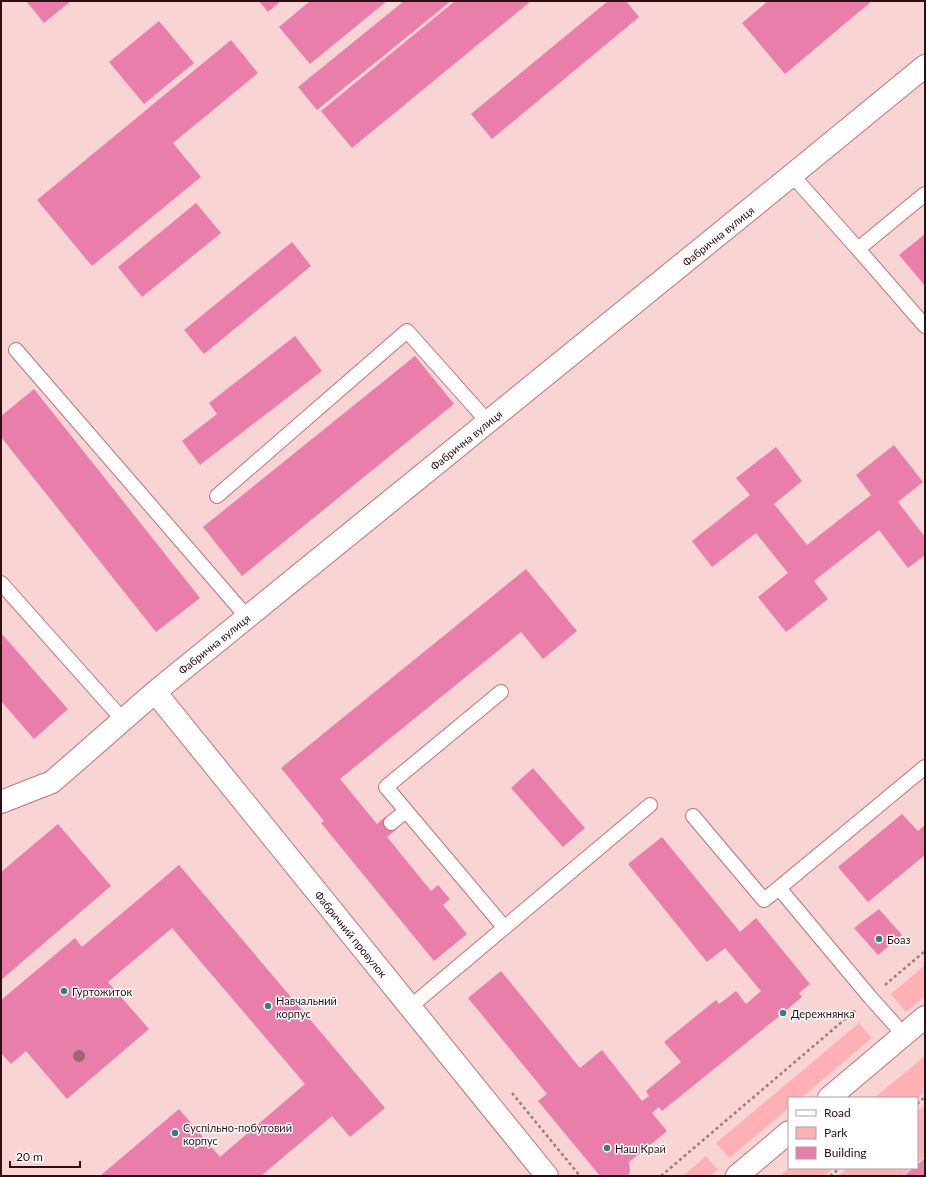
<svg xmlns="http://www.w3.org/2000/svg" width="926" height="1177" viewBox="0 0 926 1177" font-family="Lato,sans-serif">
<rect width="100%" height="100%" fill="#f9d4d5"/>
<path fill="#ffb0b4" d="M 925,965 L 925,996 L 906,1012 L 891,994 Z
M 859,1023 L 872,1038 L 801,1098 L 789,1098 L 789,1108 L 729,1158 L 716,1143 Z
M 925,1056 L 925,1092 L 917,1099 L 874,1098 Z
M 925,1105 L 925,1156 L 917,1163 L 917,1111 Z
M 706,1156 L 718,1170 L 710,1176 L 683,1176 Z
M 790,1168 L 834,1168 L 824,1176 L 780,1176 Z
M 848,1168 L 910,1168 L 901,1176 L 838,1176 Z"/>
<path fill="#ea7eaa" d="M 26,1 L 71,1 L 44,23 Z
M 259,1 L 281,1 L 268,12 Z
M 310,1 L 387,1 L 310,64 L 279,27 Z
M 404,1 L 451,1 L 317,110 L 298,87 Z
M 455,1 L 531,1 L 352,148 L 321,111 Z
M 608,1 L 626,1 L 639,17 L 492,139 L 471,114 Z
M 768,1 L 872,1 L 785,74 L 742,23 Z
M 159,21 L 194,63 L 144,104 L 109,62 Z
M 231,40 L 258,73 L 173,143 L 201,177 L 92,266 L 37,200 Z
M 196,203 L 221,233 L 142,297 L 118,267 Z
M 925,234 L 925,286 L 899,255 Z
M 292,242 L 311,266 L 204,354 L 184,330 Z
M 295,336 L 322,371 L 200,465 L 182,441 L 217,414 L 209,403 Z
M 415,356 L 454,404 L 242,576 L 203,527 Z
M 34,389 L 200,598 L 156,632 L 1,437 L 1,416 Z
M 894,445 L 923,482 L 898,502 L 925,537 L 925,555 L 908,568 L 879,530 L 814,581 L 828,599 L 786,632 L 758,597 L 788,573 L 756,533 L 712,567 L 692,541 L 750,495 L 736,478 L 776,447 L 802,481 L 774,504 L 807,545 L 871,495 L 856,475 Z
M 526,569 L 577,631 L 543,659 L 521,632 L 340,779 L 377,824 L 385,817 L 396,830 L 387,837 L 431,891 L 438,885 L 450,899 L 443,905 L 467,934 L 434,961 L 321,823 L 324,821 L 281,768 Z
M 1,633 L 68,709 L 34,739 L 1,701 Z
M 533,768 L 585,828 L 563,847 L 511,788 Z
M 902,814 L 918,831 L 925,825 L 925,855 L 868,902 L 838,867 Z
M 58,824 L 111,886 L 1,980 L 1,872 Z
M 662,837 L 740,932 L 756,918 L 810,984 L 799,993 L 802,997 L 783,1013 L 662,1111 L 659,1107 L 652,1113 L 667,1131 L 629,1162 L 630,1172 L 628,1176 L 600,1176 L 538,1101 L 547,1094 L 468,998 L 501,971 L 580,1068 L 602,1050 L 642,1101 L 649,1096 L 646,1091 L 681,1062 L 664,1042 L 716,1000 L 719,1004 L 736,991 L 746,1004 L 761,991 L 725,948 L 707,962 L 628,864 Z
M 179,865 L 385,1108 L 350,1137 L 332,1116 L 261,1176 L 100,1176 L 179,1109 L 220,1157 L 305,1084 L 172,928 L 108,982 L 149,1029 L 67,1099 L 26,1051 L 11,1064 L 1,1053 L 1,1000 L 75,938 L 82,947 Z
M 879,909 L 902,935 L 878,955 L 854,928 Z
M 925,1158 L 925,1176 L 904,1176 L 913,1168 L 917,1168 L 917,1165 Z"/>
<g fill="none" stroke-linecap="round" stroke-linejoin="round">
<g stroke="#c26f75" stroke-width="16">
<path id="lane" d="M 792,175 L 858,249 L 925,194
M 858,249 L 925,326
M 16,350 L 247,617
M 217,496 L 407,331 L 488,422
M 1,583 L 123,720
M 501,692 L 386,787 L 504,927
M 693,816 L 764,900 L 779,888
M 391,823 L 406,811
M 410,1007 L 650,805
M 904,1035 L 870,997 L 779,888 L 925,767"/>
</g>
<g stroke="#c26f75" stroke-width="24">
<path id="secondary" d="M 155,692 L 547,1176
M 1,802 L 52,782 L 155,692 L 792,175 L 925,66
M 829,1098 L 925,1017
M 737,1176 L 789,1132"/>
</g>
<path stroke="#9c797b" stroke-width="2.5" stroke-dasharray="3 3" stroke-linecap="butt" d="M 885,985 L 925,951
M 512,1093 L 580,1176
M 917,1104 L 925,1097
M 661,1176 L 857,1009
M 830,1176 L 840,1168"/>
<use href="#lane" stroke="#fff" stroke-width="14"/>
<use href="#secondary" stroke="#fff" stroke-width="22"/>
</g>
<circle fill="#9e656e" cx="79" cy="1056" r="6"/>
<g fill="#357e7e" stroke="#fff" stroke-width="1.5">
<circle cx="879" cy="939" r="4"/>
<circle cx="64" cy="991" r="4"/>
<circle cx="268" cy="1006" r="4"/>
<circle cx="783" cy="1013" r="4"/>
<circle cx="175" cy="1133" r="4"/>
<circle cx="607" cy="1148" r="4"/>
</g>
<g text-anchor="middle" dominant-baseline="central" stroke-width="3" stroke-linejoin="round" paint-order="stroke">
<g font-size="11" fill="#2f0f12" stroke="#fff">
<text transform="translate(718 236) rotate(-39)">Фабрична вулиця</text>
<text transform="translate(466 440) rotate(-39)">Фабрична вулиця</text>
<text transform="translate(214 644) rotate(-39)">Фабрична вулиця</text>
<text transform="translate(351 934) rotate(51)">Фабричний провулок</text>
</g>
<g font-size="11" fill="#2f0f12" stroke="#fff" text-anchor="start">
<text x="887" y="939">Боаз</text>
<text x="72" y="991">Гуртожиток</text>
<text x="276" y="1000">Навчальний<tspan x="276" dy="13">корпус</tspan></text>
<text x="791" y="1013">Дережнянка</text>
<text x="183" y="1127">Суспільно-побутовий<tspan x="183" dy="13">корпус</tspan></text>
<text x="615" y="1148">Наш Край</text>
</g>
</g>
<rect width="926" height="1177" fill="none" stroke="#2f0f12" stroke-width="4"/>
<rect x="788" y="1097" width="130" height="72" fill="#ffffff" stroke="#ac9fa0"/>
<rect x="796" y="1110" width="20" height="6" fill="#ffffff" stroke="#ac9fa0"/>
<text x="824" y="1117" font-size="12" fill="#2f0f12">Road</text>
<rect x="796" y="1127" width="20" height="12" fill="#ffb0b4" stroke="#ac9fa0"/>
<text x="824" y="1137" font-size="12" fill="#2f0f12">Park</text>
<rect x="796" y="1147" width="20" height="12" fill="#ea7eaa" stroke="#ac9fa0"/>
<text x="824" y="1157" font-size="12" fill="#2f0f12">Building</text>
<path d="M10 1161v6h70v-6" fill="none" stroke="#2f0f12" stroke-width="2"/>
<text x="16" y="1161" font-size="12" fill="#2f0f12" stroke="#ffffff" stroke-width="3" paint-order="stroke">20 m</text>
</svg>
